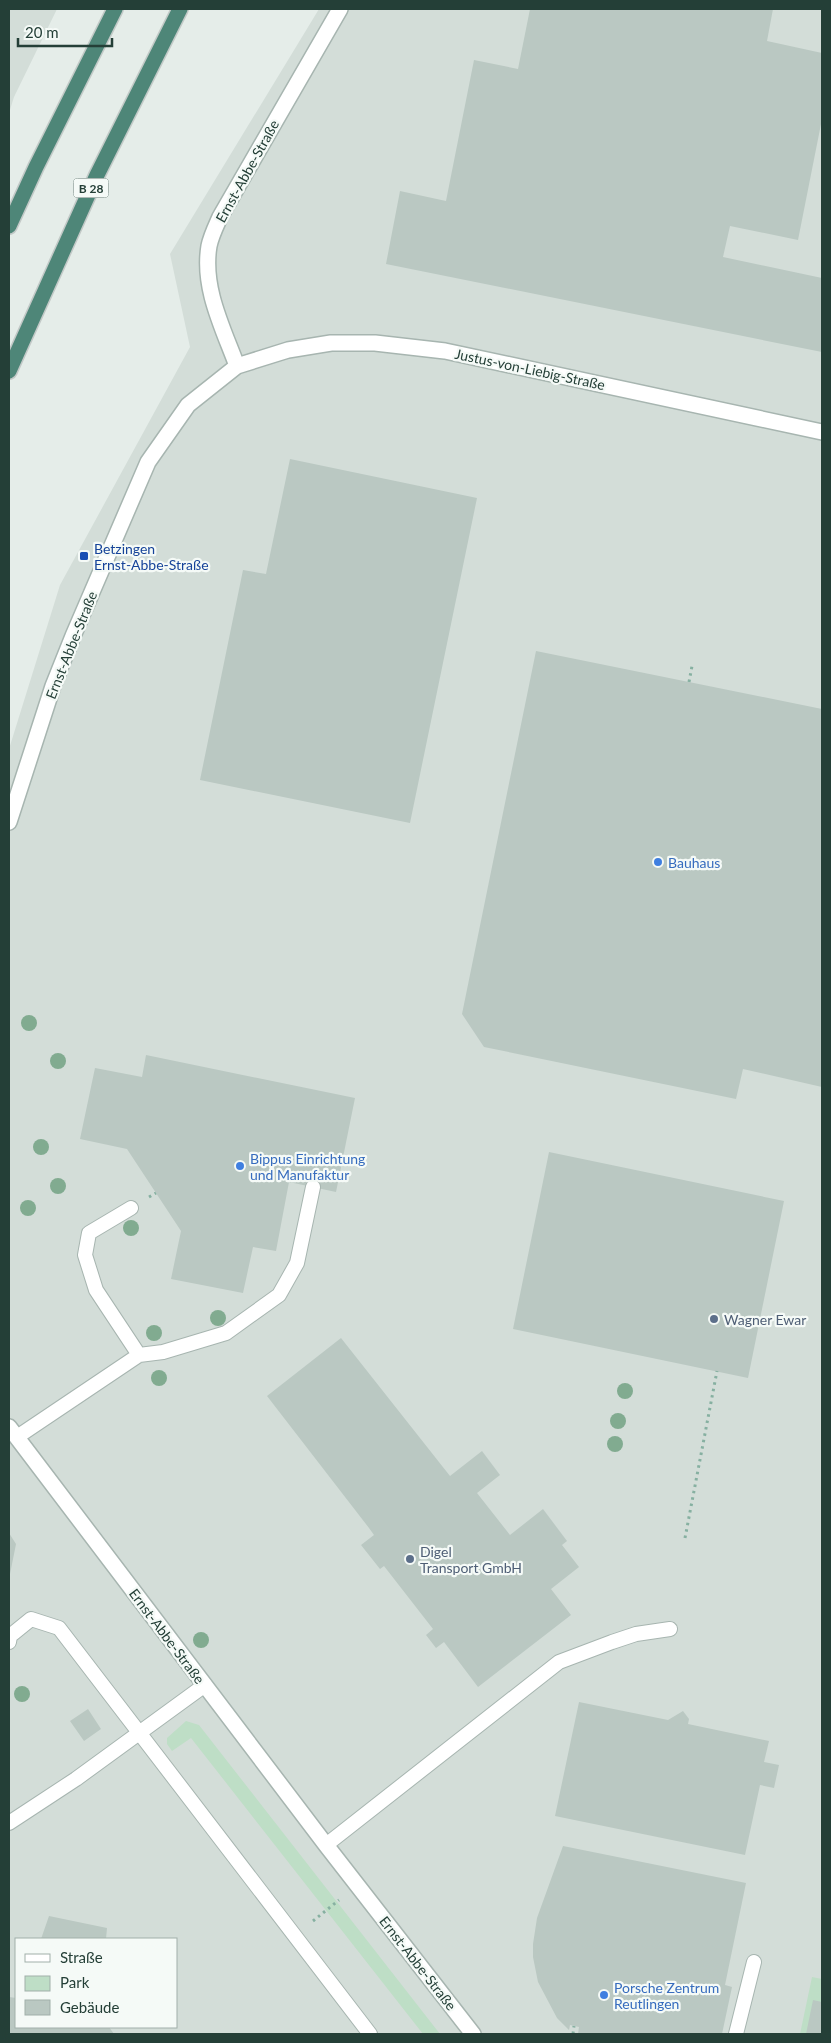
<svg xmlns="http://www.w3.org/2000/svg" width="831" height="2043" viewBox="0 0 831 2043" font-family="Lato,sans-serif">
<rect width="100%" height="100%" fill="#e5ede9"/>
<path fill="#d3ddd8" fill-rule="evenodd" d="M 9,9 L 57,9 L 14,97 L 9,113 Z
M 319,9 L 822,9 L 822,2034 L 9,2034 L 9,749 L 60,585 L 190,347 L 170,254 ZM 16,1939 L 176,1939 L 176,2027 L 16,2027 Z"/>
<path fill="#bedec6" d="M 186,1721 L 199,1725 L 440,2034 L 423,2034 L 191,1738 L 172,1751 L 167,1744 L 167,1738 Z
M 812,1977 L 822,1979 L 822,2034 L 800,2034 Z"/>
<path fill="#bac8c2" d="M 530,9 L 773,9 L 767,41 L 822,53 L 822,119 L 798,240 L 730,226 L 723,257 L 822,278 L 822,352 L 386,264 L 400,191 L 446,201 L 474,60 L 518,69 Z
M 290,459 L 477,498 L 410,823 L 200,780 L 243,570 L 266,574 Z
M 536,651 L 822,709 L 822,1087 L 743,1069 L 736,1099 L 484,1047 L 462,1014 Z
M 146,1055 L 355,1098 L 336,1192 L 289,1182 L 276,1251 L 253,1247 L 243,1293 L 171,1279 L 181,1231 L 127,1149 L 80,1139 L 95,1068 L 142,1077 Z
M 549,1152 L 784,1201 L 748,1378 L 513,1329 Z
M 341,1338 L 450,1476 L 482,1451 L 500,1475 L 477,1493 L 510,1535 L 543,1509 L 567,1541 L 562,1545 L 579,1567 L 551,1589 L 571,1615 L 478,1687 L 444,1642 L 436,1648 L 426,1635 L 433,1629 L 384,1566 L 380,1569 L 361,1545 L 374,1535 L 369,1528 L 267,1396 Z
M 9,1533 L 16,1544 L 10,1574 L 9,1574 Z
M 579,1702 L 668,1720 L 683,1711 L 689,1719 L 688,1724 L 769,1741 L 764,1762 L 779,1765 L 774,1788 L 760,1785 L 745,1855 L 555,1816 Z
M 88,1709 L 101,1729 L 84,1741 L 70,1721 Z
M 563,1846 L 746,1883 L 725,1985 L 732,1987 L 722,2034 L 578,2034 L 579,2027 L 570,2025 L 569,2030 L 557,2018 L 538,1982 L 533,1957 L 533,1944 L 537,1918 Z
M 49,1916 L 107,1928 L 106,1939 L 41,1939 Z
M 9,1997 L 16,1998 L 16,2027 L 109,2027 L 114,2034 L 9,2034 Z
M 813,2000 L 822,2002 L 822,2034 L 806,2034 Z"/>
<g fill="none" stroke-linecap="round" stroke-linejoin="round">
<g stroke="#a7b5b0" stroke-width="16">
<path id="service" d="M 139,1355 L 163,1352 L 226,1333 L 279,1295 L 297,1263 L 313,1187
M 17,1437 L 139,1355 L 96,1290 L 85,1255 L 89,1233 L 131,1208
M 9,1642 L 10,1636 L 31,1619 L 59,1628 L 370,2034
M 9,1823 L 76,1779 L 205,1685
M 326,1845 L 559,1662 L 612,1642 L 636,1634 L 670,1629
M 736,2034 L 754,1962"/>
</g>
<g stroke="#a7b5b0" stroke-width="18">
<path id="minor" d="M 237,366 C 223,328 202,288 209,246 C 211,236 216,226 220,217 L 340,9
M 9,822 L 53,686 L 73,636 L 148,462 L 188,405 L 237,366 L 288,350 L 331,343 L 375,343 L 445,351 L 822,432
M 9,1427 L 326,1845 L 473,2034"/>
</g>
<g stroke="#c2c9c7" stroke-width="18">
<path id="trunk" d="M 9,226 L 36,167 L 115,9
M 9,371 L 97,175 L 180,9"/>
</g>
<path stroke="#86b0a1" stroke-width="3" stroke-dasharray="2.5 4" stroke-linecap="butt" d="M 689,682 L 692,666
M 149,1197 L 156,1193
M 685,1538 L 717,1371
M 313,1921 L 339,1900
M 573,2034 L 574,2026"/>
<use href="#service" stroke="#fff" stroke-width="14"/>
<use href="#minor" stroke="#fff" stroke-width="15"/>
<use href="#trunk" stroke="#4e8678" stroke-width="15"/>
</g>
<g fill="#81ab90">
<circle cx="29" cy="1023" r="8"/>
<circle cx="58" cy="1061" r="8"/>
<circle cx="41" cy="1147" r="8"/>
<circle cx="58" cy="1186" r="8"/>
<circle cx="28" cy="1208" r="8"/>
<circle cx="131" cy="1228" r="8"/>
<circle cx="218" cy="1318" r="8"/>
<circle cx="154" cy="1333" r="8"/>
<circle cx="159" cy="1378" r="8"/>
<circle cx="625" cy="1391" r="8"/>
<circle cx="618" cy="1421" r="8"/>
<circle cx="615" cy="1444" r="8"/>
<circle cx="201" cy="1640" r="8"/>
<circle cx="22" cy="1694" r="8"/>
</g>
<rect fill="#1a4fb4" stroke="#f5faf7" stroke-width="2" x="79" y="551" width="10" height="10" rx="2.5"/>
<g fill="#3f7fe0" stroke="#f5faf7" stroke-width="2">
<circle cx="658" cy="862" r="5"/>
<circle cx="240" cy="1166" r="5"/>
<circle cx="604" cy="1995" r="5"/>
</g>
<g fill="#5c6f8a" stroke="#f5faf7" stroke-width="2">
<circle cx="714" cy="1319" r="5"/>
<circle cx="410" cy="1559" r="5"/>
</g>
<g text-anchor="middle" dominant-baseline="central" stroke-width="4.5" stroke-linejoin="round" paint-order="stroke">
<rect fill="#f5faf7" stroke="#637771" stroke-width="1" x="73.5" y="178.5" width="35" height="19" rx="4"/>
<g font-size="12" font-weight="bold" fill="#243f37">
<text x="91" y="188">B 28</text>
</g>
<g font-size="14" fill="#243f37" stroke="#f5faf7">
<text transform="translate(247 171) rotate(-61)">Ernst-Abbe-Straße</text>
<text transform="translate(530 369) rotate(12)">Justus-von-Liebig-Straße</text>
<text transform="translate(71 645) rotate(-68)">Ernst-Abbe-Straße</text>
<text transform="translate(167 1636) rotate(53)">Ernst-Abbe-Straße</text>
<text transform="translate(418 1963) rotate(52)">Ernst-Abbe-Straße</text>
</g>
<g font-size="14" fill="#164399" stroke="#f5faf7" text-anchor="start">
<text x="94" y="548">Betzingen<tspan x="94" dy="16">Ernst-Abbe-Straße</tspan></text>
</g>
<g font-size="14" fill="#366cbe" stroke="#f5faf7" text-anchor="start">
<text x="668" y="862">Bauhaus</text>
<text x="250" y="1158">Bippus Einrichtung<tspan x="250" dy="16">und Manufaktur</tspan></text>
<text x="614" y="1987">Porsche Zentrum<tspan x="614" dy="16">Reutlingen</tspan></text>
</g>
<g font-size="14" fill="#4e5e75" stroke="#f5faf7" text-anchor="start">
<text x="724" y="1319">Wagner Ewar</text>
<text x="420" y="1551">Digel<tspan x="420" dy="16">Transport GmbH</tspan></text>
</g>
</g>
<rect width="831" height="2043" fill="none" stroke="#243f37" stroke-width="20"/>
<rect x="15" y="1938" width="162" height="90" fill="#f5faf7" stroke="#a1afaa"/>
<rect x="25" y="1954" width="25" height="8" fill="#ffffff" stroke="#a1afaa"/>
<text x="60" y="1963" font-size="15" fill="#243f37">Straße</text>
<rect x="25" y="1976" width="25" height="15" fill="#bedec6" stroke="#a1afaa"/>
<text x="60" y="1988" font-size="15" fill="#243f37">Park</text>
<rect x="25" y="2000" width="25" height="15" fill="#bac8c2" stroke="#a1afaa"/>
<text x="60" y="2013" font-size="15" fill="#243f37">Gebäude</text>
<path d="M18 38v8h94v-8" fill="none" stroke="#243f37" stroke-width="2.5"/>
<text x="25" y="38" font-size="15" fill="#243f37" stroke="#f5faf7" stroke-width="4" paint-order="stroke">20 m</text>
</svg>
